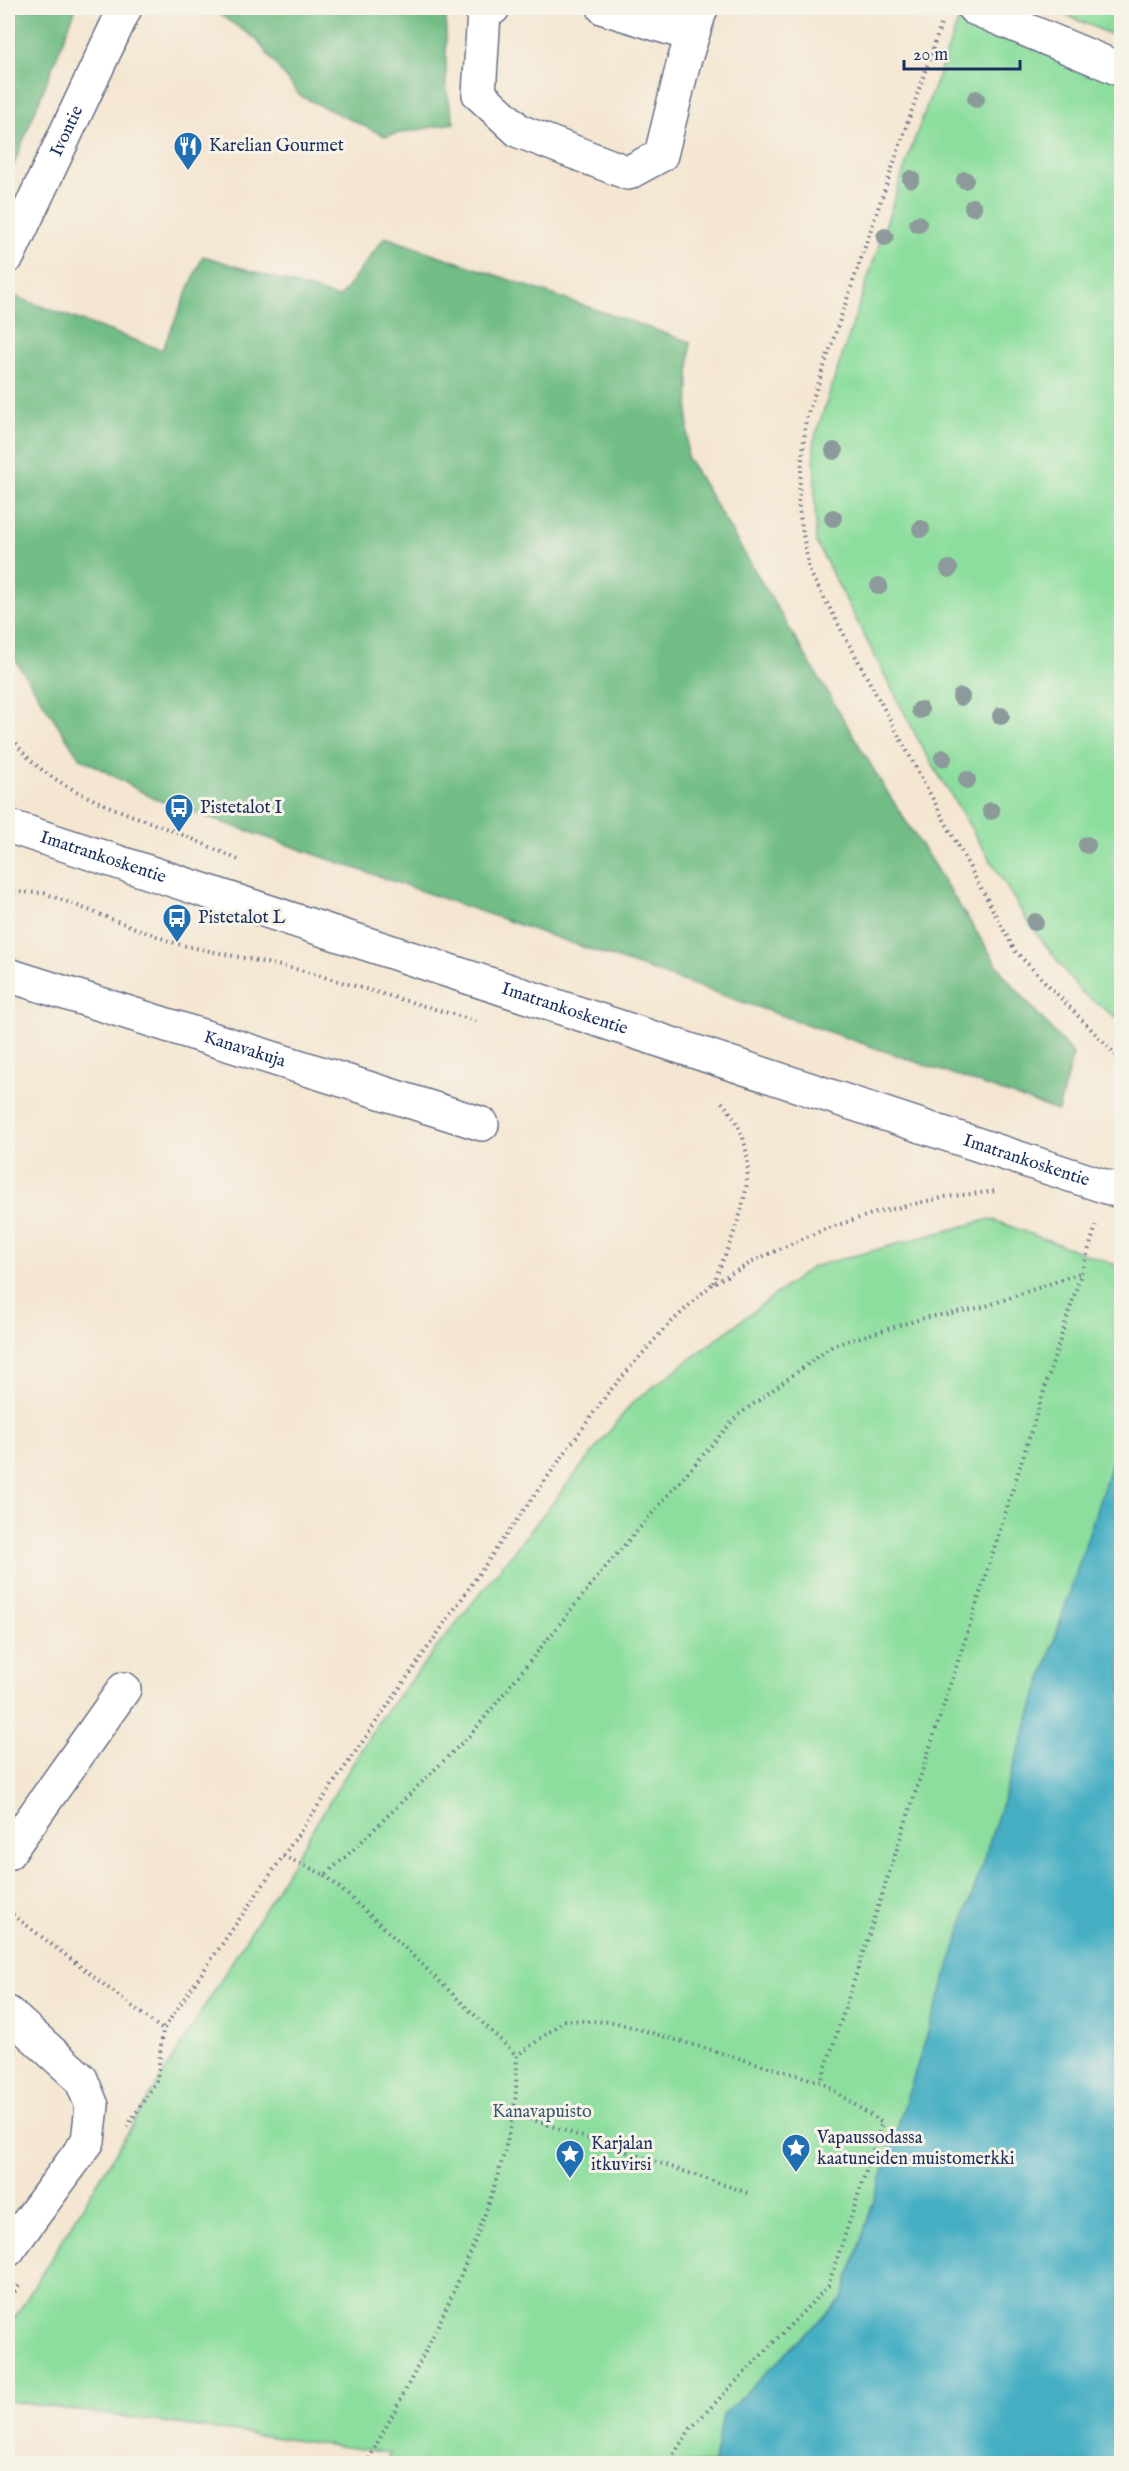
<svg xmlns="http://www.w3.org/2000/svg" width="1129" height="2471" viewBox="0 0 1129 2471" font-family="'IM FELL English',serif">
<rect width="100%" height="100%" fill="#f7f3e8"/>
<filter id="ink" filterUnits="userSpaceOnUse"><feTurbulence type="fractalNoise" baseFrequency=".0167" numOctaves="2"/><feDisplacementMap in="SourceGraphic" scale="12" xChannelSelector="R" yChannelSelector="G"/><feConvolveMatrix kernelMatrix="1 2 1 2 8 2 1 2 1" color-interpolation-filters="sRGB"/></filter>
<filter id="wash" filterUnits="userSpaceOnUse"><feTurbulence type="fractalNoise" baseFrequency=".008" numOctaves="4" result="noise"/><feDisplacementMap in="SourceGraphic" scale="24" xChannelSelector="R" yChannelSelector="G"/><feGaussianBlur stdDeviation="1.35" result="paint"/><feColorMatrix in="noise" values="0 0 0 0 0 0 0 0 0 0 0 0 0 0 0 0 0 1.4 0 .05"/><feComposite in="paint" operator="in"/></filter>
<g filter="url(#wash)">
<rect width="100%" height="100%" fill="#f4e6d1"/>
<path fill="#8cde9e" stroke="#54867e" stroke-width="1.5" d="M 1050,8 L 1121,8 L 1121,39 L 1117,37 Z
M 959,19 L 1121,76 L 1121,1014 L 1116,1017 L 1081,992 L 1028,922 L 923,749 L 816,542 L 814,440 L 911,149 Z
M 990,1219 L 1121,1267 L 1121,1434 L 842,2299 L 723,2415 L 714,2463 L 386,2463 L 390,2453 L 8,2401 L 8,2329 L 380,1719 L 632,1403 L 812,1267 Z"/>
<path fill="#71bd85" stroke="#467672" stroke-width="1.5" d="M 8,8 L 76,8 L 8,179 Z
M 210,8 L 446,8 L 446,88 L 454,123 L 385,136 L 300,96 L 256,39 Z
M 385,237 L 690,342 L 687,457 L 884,787 L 1003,974 L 1073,1054 L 1058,1111 L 155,799 L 79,757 L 8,649 L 8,308 L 13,296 L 162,350 L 203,256 L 339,298 Z"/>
<path fill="#44aec3" stroke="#306e90" stroke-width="1.5" d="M 1121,1434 L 1121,2463 L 714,2463 L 723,2415 L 842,2299 Z"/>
</g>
<g filter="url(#ink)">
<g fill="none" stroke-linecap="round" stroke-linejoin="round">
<g stroke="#676f86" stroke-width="36">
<g id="minor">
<path d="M 493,8 L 484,13 L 479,94 L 519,131 L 628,173 L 661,155 L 683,65 L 701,8"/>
<path d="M 604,8 L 692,35"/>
<path d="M 974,8 L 1122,70"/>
<path id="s1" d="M 8,256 L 125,8"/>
<path id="s2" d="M 8,975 L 482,1124"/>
<path d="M 8,1853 L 124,1689"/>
<path d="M 8,2013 L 81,2079 L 92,2106 L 88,2141 L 8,2250"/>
</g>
</g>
<g stroke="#676f86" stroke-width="36">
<g id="major">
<path id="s3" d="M 8,826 L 1122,1192"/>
</g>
</g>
<path stroke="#676f86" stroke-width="4" stroke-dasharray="1.5 4.5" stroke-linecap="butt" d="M 941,25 L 806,419 L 798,503 L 809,570 L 1015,951 L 1122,1061
M 8,727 C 28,784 126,812 178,833 C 199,841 220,852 241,861
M 8,760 L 13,742
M 8,892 L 44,893 L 177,944 L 300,970 L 476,1021
M 713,1283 C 739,1222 773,1155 719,1099
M 283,1856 L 325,1875 L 352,1851 L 473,1732 L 608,1564 L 737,1416 L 834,1345 L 924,1318 L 984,1307 L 1083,1272
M 325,1875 L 381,1925 L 517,2056
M 8,1911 L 163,2030
M 513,2113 L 748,2193
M 127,2127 L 157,2080 L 163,2030 L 177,2009 L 508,1532 L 608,1393 L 664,1329 L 712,1284 L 764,1256 L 825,1229 L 875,1213 L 945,1197 L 997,1191
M 8,2302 L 20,2284
M 366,2464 C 426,2353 487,2240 513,2115 C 517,2096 516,2075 517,2056 L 565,2020 L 614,2022 L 821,2082 L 975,1609 L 1097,1223
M 667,2464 L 691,2428 L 828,2286 L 882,2123 L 821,2082"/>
<use href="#minor" stroke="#fff" stroke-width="33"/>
<use href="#major" stroke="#fff" stroke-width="33"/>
</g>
<g fill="#8c9a9b">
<circle cx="976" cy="99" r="9"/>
<circle cx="911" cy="179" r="9"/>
<circle cx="965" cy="180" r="9"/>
<circle cx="973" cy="207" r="9"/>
<circle cx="918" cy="224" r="9"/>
<circle cx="885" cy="237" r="9"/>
<circle cx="834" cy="451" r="9"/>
<circle cx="833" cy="518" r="9"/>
<circle cx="921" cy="529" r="9"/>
<circle cx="949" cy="569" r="9"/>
<circle cx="879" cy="586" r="9"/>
<circle cx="961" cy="697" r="9"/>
<circle cx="920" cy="710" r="9"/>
<circle cx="1001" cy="716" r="9"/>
<circle cx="943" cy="758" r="9"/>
<circle cx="967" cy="780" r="9"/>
<circle cx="991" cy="811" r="9"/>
<circle cx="1087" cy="845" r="9"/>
<circle cx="1035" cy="922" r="9"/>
</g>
</g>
<defs>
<g id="restaurant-pin" transform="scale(1.5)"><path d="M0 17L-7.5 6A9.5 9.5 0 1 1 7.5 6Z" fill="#1f6fb2" stroke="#f7f3e8"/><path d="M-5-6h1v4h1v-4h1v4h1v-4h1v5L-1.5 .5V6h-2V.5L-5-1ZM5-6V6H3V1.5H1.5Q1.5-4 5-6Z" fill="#fff"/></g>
<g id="bus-pin" transform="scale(1.5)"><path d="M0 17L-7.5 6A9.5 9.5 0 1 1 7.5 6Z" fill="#1f6fb2" stroke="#f7f3e8"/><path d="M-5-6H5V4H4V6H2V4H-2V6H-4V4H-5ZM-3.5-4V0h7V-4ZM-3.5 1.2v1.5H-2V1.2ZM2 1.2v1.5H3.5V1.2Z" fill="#fff"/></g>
<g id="sight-pin" transform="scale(1.5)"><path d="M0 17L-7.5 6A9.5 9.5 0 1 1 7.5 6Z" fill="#1f6fb2" stroke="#f7f3e8"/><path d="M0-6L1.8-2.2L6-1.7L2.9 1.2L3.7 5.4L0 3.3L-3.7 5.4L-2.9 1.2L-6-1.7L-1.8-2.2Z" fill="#fff"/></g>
</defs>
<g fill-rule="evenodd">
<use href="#restaurant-pin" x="188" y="146"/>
<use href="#bus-pin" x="179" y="808"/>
<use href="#bus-pin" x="177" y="918"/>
<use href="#sight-pin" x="796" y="2148"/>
<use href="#sight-pin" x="570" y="2154"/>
</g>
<g text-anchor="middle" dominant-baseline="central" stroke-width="6" stroke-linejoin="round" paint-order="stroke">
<g font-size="18" fill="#1b2f5e" stroke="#f7f3e8">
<text stroke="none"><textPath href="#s1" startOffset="138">Ivontie</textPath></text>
<text stroke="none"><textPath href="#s3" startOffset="100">Imatrankoskentie</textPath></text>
<text stroke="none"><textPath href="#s3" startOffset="586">Imatrankoskentie</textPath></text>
<text stroke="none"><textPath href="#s2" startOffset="248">Kanavakuja</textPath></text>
<text stroke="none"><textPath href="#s3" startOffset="1072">Imatrankoskentie</textPath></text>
</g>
<g font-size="18" fill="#1b2f5e" stroke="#f7f3e8" text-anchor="start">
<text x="209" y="146">Karelian Gourmet</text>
<text x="200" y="808">Pistetalot I</text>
<text x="198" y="918">Pistetalot L</text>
<text x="817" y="2138">Vapaussodassa<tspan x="817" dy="21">kaatuneiden muistomerkki</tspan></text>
<text x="591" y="2144">Karjalan<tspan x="591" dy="21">itkuvirsi</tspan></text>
</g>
<g font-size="18" fill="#375b6e" stroke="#f7f3e8">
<text x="542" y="2112">Kanavapuisto</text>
</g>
</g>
<rect width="1129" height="2471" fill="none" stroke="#f7f3e8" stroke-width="30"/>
<path d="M904 60v9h116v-9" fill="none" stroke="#1b2f5e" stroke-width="3"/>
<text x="913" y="60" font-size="18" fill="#1b2f5e" stroke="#f7f3e8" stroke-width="4.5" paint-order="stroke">20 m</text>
</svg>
